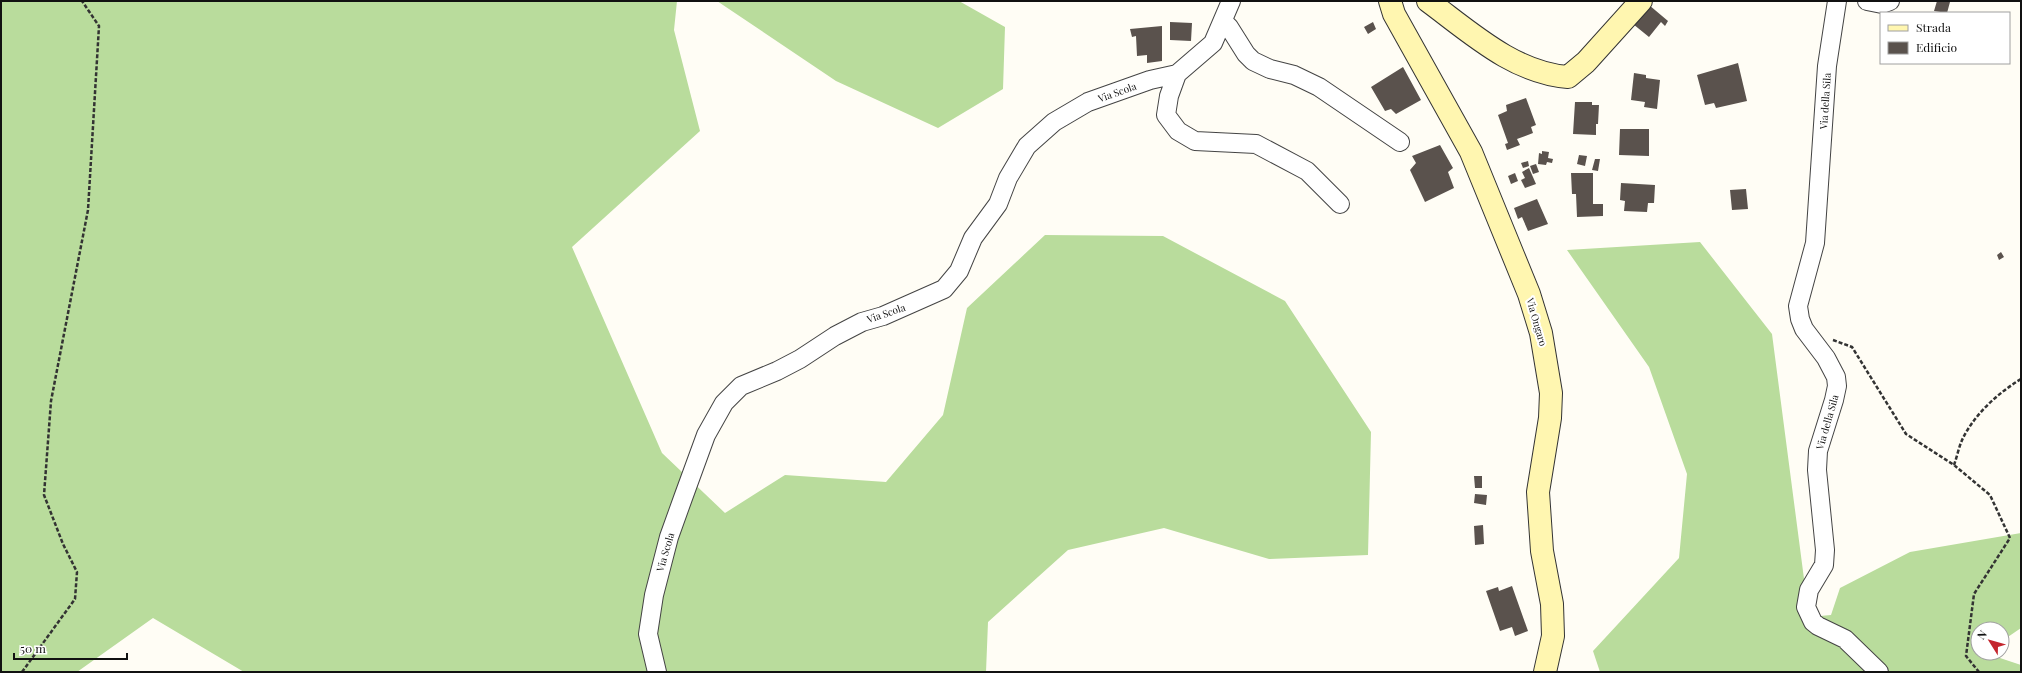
<svg xmlns="http://www.w3.org/2000/svg" width="2022" height="673" viewBox="0 0 2022 673" font-family="'Playfair Display',serif">
<rect width="100%" height="100%" fill="#fffdf5"/>
<path fill="#b9dc9c" d="M 1,1 L 677,1 L 674,30 L 700,131 L 572,247 L 662,453 L 725,513 L 785,475 L 886,482 L 943,415 L 967,308 L 1045,235 L 1163,236 L 1285,301 L 1371,432 L 1368,555 L 1269,559 L 1164,528 L 1068,550 L 988,622 L 986,672 L 244,672 L 153,618 L 77,672 L 1,672 Z
M 717,1 L 959,1 L 1005,27 L 1003,89 L 938,128 L 836,81 Z
M 1700,242 L 1772,334 L 1809,617 L 1831,615 L 1840,588 L 1910,552 L 2021,533 L 2021,628 L 2002,641 L 2002,629 L 1978,629 L 1978,653 L 1985,653 L 2021,665 L 2021,672 L 1600,672 L 1593,651 L 1679,558 L 1687,474 L 1649,367 L 1567,250 Z"/>
<path fill="#5a524d" d="M 1937,1 L 1950,2 L 1947,13 L 1934,11 Z
M 1649,5 L 1668,21 L 1665,26 L 1661,22 L 1649,37 L 1633,24 Z
M 1170,22 L 1192,23 L 1191,41 L 1170,40 Z
M 1373,22 L 1376,29 L 1368,34 L 1364,27 Z
M 1162,26 L 1162,61 L 1147,63 L 1147,55 L 1137,56 L 1136,36 L 1132,37 L 1130,29 Z
M 1738,63 L 1747,101 L 1716,108 L 1714,103 L 1705,105 L 1697,75 Z
M 1403,67 L 1421,100 L 1396,114 L 1391,109 L 1385,111 L 1371,87 Z
M 1634,73 L 1646,75 L 1646,78 L 1660,80 L 1657,109 L 1644,107 L 1645,102 L 1631,100 Z
M 1526,98 L 1536,125 L 1531,127 L 1533,133 L 1517,139 L 1520,145 L 1507,150 L 1505,144 L 1508,143 L 1498,115 L 1507,111 L 1506,105 Z
M 1575,102 L 1592,102 L 1592,105 L 1599,105 L 1598,124 L 1596,124 L 1596,135 L 1573,134 Z
M 1620,129 L 1649,129 L 1649,156 L 1619,155 Z
M 1440,145 L 1453,168 L 1448,172 L 1454,188 L 1425,202 L 1410,170 L 1416,163 L 1412,156 Z
M 1542,151 L 1549,152 L 1548,158 L 1553,159 L 1552,163 L 1547,162 L 1546,165 L 1538,164 L 1539,153 L 1542,154 Z
M 1579,155 L 1587,156 L 1585,166 L 1577,164 Z
M 1595,159 L 1600,159 L 1598,171 L 1592,170 Z
M 1528,161 L 1529,166 L 1523,168 L 1521,163 Z
M 1536,164 L 1539,172 L 1533,174 L 1530,166 Z
M 1529,168 L 1536,184 L 1525,188 L 1521,180 L 1525,178 L 1522,172 Z
M 1515,173 L 1518,181 L 1511,184 L 1508,176 Z
M 1571,173 L 1593,173 L 1593,204 L 1603,204 L 1603,216 L 1577,217 L 1576,194 L 1572,194 Z
M 1621,183 L 1655,185 L 1654,203 L 1648,203 L 1647,212 L 1624,211 L 1625,201 L 1620,200 Z
M 1746,189 L 1748,209 L 1732,210 L 1730,190 Z
M 1537,199 L 1548,224 L 1528,231 L 1522,217 L 1518,219 L 1514,208 Z
M 2001,252 L 2004,257 L 1999,260 L 1997,255 Z
M 1474,476 L 1482,476 L 1482,488 L 1475,488 Z
M 1475,494 L 1487,495 L 1486,505 L 1474,503 Z
M 1483,525 L 1484,544 L 1475,545 L 1474,526 Z
M 1512,586 L 1528,631 L 1515,636 L 1512,627 L 1500,631 L 1486,591 L 1498,587 L 1499,591 Z"/>
<g fill="none" stroke-linecap="round" stroke-linejoin="round">
<g stroke="#444" stroke-width="20">
<path id="street" d="M 1837,1 L 1827,66 L 1815,243 L 1798,306 L 1800,319 L 1804,329 L 1826,358 L 1836,377 L 1837,386 L 1834,400 L 1818,451 L 1817,470 L 1825,550 L 1824,565 L 1809,590 L 1806,607 L 1813,622 L 1818,626 L 1845,639 L 1879,672
M 1867,1 L 1882,4 L 1890,1
M 1223,21 L 1229,27 L 1246,54 L 1253,61 L 1270,69 L 1294,75 L 1319,87 L 1400,142
M 1177,74 L 1169,96 L 1166,115 L 1178,131 L 1195,141 L 1256,144 L 1307,171 L 1340,204
M 657,672 L 648,634 L 654,595 L 669,537 L 683,498 L 706,435 L 724,403 L 741,386 L 777,371 L 800,359 L 835,336 L 862,322 L 883,316 L 944,289 L 959,271 L 973,238 L 998,204 L 1008,178 L 1027,146 L 1054,122 L 1088,102 L 1150,80 L 1177,74 L 1213,43 L 1231,1"/>
</g>
<g stroke="#333" stroke-width="24">
<path id="secondary" d="M 1390,1 L 1394,14 L 1471,152 L 1529,294 L 1541,333 L 1551,393 L 1550,418 L 1538,492 L 1542,551 L 1552,604 L 1553,636 L 1545,672
M 1428,1 C 1470,32 1514,73 1568,77 L 1586,62 L 1641,1"/>
</g>
<path stroke="#333" stroke-width="2.5" stroke-dasharray="4 2" stroke-linecap="butt" d="M 1833,340 L 1852,347 L 1906,434 L 1954,465 L 1990,495 L 2010,538 L 1974,594 L 1966,656 L 1979,672
M 1954,465 C 1957,457 1959,446 1963,438 C 1975,414 1998,393 2021,379
M 22,672 L 75,599 L 77,572 L 63,544 L 44,495 L 51,401 L 88,210 L 99,26 L 82,1"/>
<use href="#street" stroke="#fff" stroke-width="18"/>
<use href="#secondary" stroke="#fff6b0" stroke-width="22"/>
</g>
<g text-anchor="middle" dominant-baseline="central" stroke-width="4" stroke-linejoin="round" paint-order="stroke">
<g font-size="10" fill="#111" stroke="#fff">
<text transform="translate(1117 92) rotate(-20)">Via Scola</text>
<text transform="translate(1825 101) rotate(-86)">Via della Sila</text>
<text transform="translate(886 313) rotate(-19)">Via Scola</text>
<text transform="translate(1537 322) rotate(74)">Via Ongaro</text>
<text transform="translate(1827 422) rotate(-74)">Via della Sila</text>
<text transform="translate(665 552) rotate(-74)">Via Scola</text>
</g>
</g>
<rect width="2022" height="673" fill="none" stroke="#111111" stroke-width="4"/>
<rect x="1880" y="12" width="130" height="52" fill="#ffffff" stroke="#a0a0a0"/>
<rect x="1888" y="25" width="20" height="6" fill="#fff6b0" stroke="#a0a0a0"/>
<text x="1916" y="32" font-size="12" fill="#111111">Strada</text>
<rect x="1888" y="42" width="20" height="12" fill="#5a524d" stroke="#a0a0a0"/>
<text x="1916" y="52" font-size="12" fill="#111111">Edificio</text>
<g transform="translate(1990 641) rotate(307)"><circle r="19" fill="#ffffff" stroke="#a0a0a0"/>
<path d="M0-3L7 15L0 10L-7 15Z" fill="#c4262e"/>
<text y="-6" font-size="11" font-weight="bold" text-anchor="middle" fill="#111111">N</text>
</g>
<path d="M14 653v6h113v-6" fill="none" stroke="#111111" stroke-width="2"/>
<text x="20" y="653" font-size="12" fill="#111111" stroke="#ffffff" stroke-width="3" paint-order="stroke">50 m</text>
</svg>
